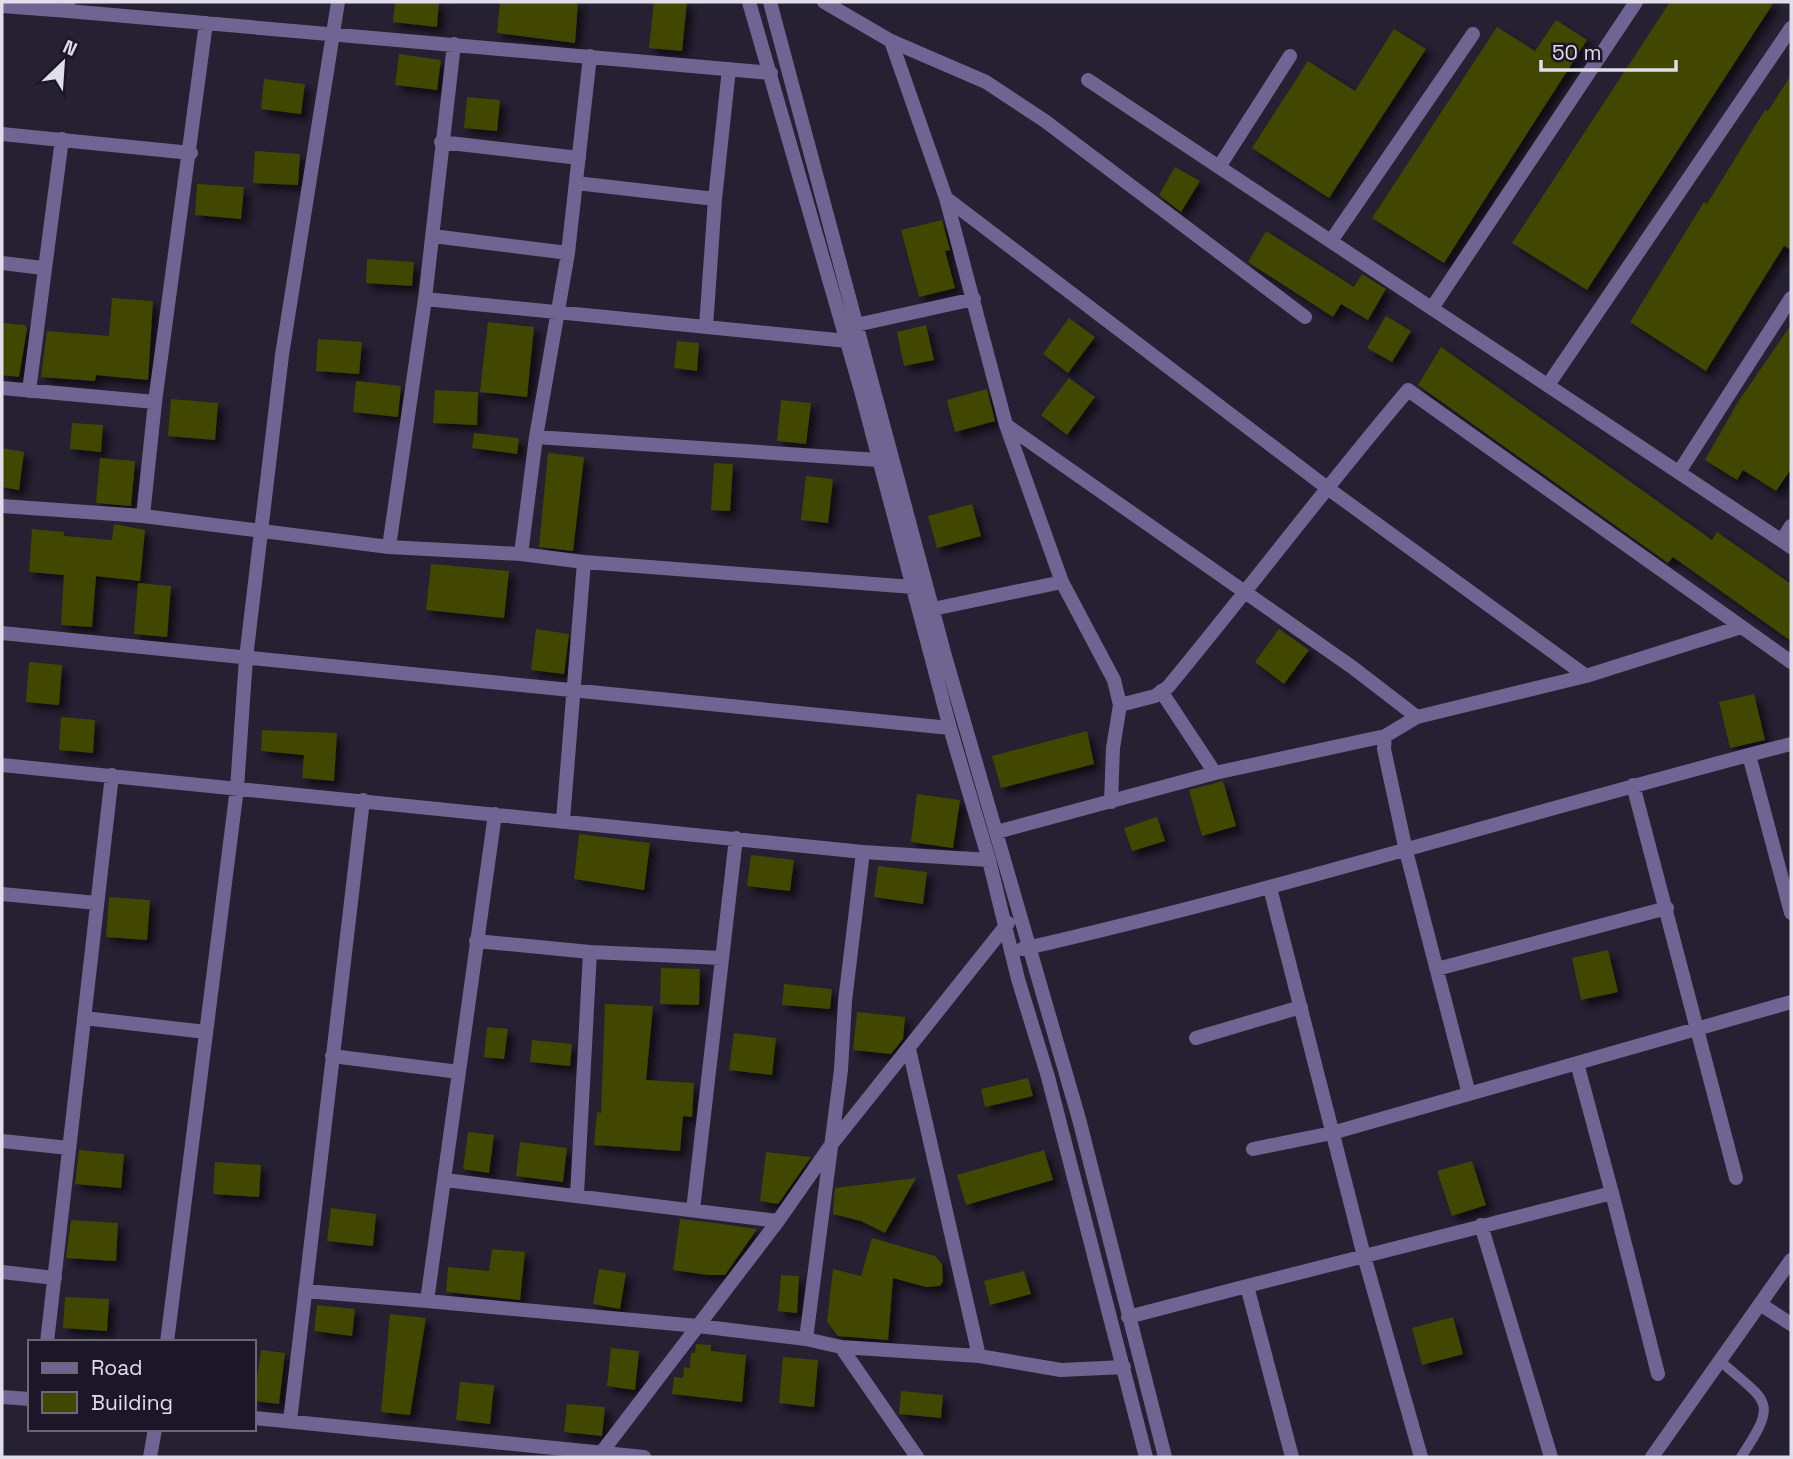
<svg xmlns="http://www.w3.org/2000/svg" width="1793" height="1459" viewBox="0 0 1793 1459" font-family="'Space Grotesk',sans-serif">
<defs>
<filter id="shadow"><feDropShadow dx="6" dy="6" stdDeviation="3.5" flood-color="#0009"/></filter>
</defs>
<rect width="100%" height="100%" fill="#252032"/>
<path fill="#424603" filter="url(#shadow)" d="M 395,2 L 439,2 L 437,27 L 393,22 Z
M 500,2 L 578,2 L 575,43 L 497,33 Z
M 654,2 L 687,2 L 682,51 L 649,48 Z
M 1670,2 L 1774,2 L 1587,290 L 1512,243 Z
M 1556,20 L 1587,40 L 1444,263 L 1372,218 L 1497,27 L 1535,51 Z
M 1394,29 L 1426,49 L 1329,198 L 1252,148 L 1308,61 L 1355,91 Z
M 399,54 L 441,60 L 437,90 L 395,85 Z
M 1791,75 L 1791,250 L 1784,246 L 1706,371 L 1630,322 L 1704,202 L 1707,204 L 1765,110 L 1768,111 Z
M 264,79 L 305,84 L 301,114 L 261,109 Z
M 467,97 L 500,100 L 497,131 L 464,128 Z
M 255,151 L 300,154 L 298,185 L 253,183 Z
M 1175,167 L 1200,181 L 1181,212 L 1159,195 Z
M 197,184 L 244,187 L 241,219 L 195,215 Z
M 942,220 L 950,250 L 945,251 L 955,288 L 919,297 L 901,230 Z
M 1266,231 L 1354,287 L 1362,274 L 1386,289 L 1368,320 L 1341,304 L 1333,317 L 1248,262 Z
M 367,259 L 414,262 L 412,286 L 366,283 Z
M 112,298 L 153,301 L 148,380 L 96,375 L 95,381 L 41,377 L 47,331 L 109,336 Z
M 1386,316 L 1411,331 L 1392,362 L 1367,348 Z
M 1069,318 L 1095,337 L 1068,373 L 1043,354 Z
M 488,322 L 534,327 L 527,397 L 480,392 Z
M 2,323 L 25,325 L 27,329 L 19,377 L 2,375 Z
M 926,325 L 934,360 L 904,366 L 897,332 Z
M 1791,325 L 1791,469 L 1776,491 L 1743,470 L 1737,480 L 1705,460 L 1738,402 Z
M 318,339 L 362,342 L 359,374 L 316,371 Z
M 677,341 L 699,343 L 697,371 L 674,368 Z
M 1441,347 L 1712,540 L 1717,532 L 1791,584 L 1791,641 L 1673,557 L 1668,563 L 1418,385 Z
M 1069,378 L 1095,397 L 1067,435 L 1041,415 Z
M 356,381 L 401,386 L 398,417 L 353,412 Z
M 987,389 L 995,421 L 955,432 L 947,400 Z
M 435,390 L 478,392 L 477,425 L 433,423 Z
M 171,399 L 218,403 L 215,440 L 168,436 Z
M 781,400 L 811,403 L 806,444 L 777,441 Z
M 72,423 L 103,425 L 101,452 L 70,449 Z
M 474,433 L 519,438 L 517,454 L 472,448 Z
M 2,448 L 24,452 L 19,490 L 2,487 Z
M 548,453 L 584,457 L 573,551 L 539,547 Z
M 100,458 L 135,461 L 131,506 L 96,503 Z
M 714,463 L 733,464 L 730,511 L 711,510 Z
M 806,476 L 833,479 L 828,523 L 801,520 Z
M 972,504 L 981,536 L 937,548 L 928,516 Z
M 114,524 L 145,530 L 140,581 L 96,576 L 92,627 L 61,625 L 64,575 L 29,572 L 32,529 L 64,532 L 64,536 L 112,540 Z
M 431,564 L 509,571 L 504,618 L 426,610 Z
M 138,583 L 171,586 L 167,637 L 134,634 Z
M 536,629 L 569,634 L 564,674 L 531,670 Z
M 1279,629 L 1309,650 L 1284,684 L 1255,662 Z
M 29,662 L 62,665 L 59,705 L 26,702 Z
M 1754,694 L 1765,740 L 1730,748 L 1719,702 Z
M 61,717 L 95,720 L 93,753 L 59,750 Z
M 262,730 L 337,733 L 334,781 L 302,778 L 304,755 L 261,751 Z
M 1087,731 L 1094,764 L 1001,788 L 992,756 Z
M 1223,781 L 1236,826 L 1202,836 L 1189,790 Z
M 917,794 L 960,800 L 953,848 L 911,842 Z
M 1157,817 L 1165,841 L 1132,851 L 1124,828 Z
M 579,834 L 650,843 L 644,890 L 574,879 Z
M 751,855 L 794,860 L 790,891 L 747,886 Z
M 878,866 L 927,872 L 923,904 L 874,897 Z
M 109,897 L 150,900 L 147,940 L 106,937 Z
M 1608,950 L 1618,992 L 1581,1000 L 1572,958 Z
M 661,968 L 700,969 L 699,1005 L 660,1004 Z
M 784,984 L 832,989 L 830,1009 L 782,1005 Z
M 605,1004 L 653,1006 L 646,1080 L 694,1083 L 692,1117 L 683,1116 L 680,1151 L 594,1145 L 597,1112 L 601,1113 Z
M 857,1012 L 905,1017 L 903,1039 L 891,1054 L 853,1050 Z
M 487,1027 L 508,1029 L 504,1059 L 484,1057 Z
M 734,1033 L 776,1038 L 772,1075 L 729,1070 Z
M 532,1040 L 572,1044 L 570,1066 L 530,1062 Z
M 1028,1078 L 1033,1096 L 985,1107 L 981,1089 Z
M 468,1132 L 494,1135 L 489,1173 L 463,1169 Z
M 520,1142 L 567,1148 L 563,1182 L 516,1176 Z
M 79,1150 L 124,1154 L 121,1188 L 75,1184 Z
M 1044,1150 L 1053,1180 L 966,1205 L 957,1175 Z
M 766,1152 L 811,1157 L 778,1204 L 760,1201 Z
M 1472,1161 L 1486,1205 L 1452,1216 L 1437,1171 Z
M 215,1162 L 261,1165 L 259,1197 L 213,1194 Z
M 916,1178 L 885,1233 L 861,1221 L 833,1214 L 835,1188 Z
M 331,1208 L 376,1214 L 373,1246 L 327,1241 Z
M 680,1219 L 715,1223 L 757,1229 L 725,1275 L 708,1275 L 673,1270 Z
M 71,1220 L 118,1223 L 116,1261 L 66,1258 Z
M 872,1238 L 935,1256 L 942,1264 L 943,1281 L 940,1286 L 926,1287 L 893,1278 L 888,1340 L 838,1336 L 827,1322 L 833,1269 L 861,1276 Z
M 492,1249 L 525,1252 L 520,1300 L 446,1292 L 448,1267 L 489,1271 Z
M 599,1269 L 626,1273 L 620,1309 L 593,1304 Z
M 1024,1271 L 1031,1294 L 990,1305 L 984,1281 Z
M 781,1275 L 799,1276 L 797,1313 L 778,1311 Z
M 65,1297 L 109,1299 L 107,1331 L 63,1328 Z
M 317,1305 L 355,1309 L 352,1336 L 314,1331 Z
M 390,1314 L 426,1318 L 410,1415 L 381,1412 Z
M 1453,1317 L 1463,1354 L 1422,1365 L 1412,1328 Z
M 696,1344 L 711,1345 L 711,1351 L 746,1355 L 742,1402 L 672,1394 L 674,1377 L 683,1378 L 684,1367 L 690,1368 L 691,1353 L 695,1353 Z
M 611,1348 L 639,1351 L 635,1390 L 607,1386 Z
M 261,1350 L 285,1353 L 279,1404 L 254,1401 Z
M 783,1357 L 818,1360 L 814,1407 L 779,1403 Z
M 460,1382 L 494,1385 L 490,1424 L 456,1420 Z
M 901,1391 L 943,1395 L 941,1418 L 899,1414 Z
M 567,1404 L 605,1407 L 602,1436 L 564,1432 Z"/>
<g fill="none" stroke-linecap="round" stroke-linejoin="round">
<path stroke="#6f6492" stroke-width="10" d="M 1720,1361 C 1768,1403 1779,1400 1741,1457"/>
<path stroke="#6f6492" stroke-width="14" d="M 68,2 L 68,11 L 771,73
M 749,2 L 860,387 L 950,728 L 989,860 L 1018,979 L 1048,1077 L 1146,1457
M 770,2 L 945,656 L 1079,1119 L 1165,1457
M 824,2 L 891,41 L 986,82 L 1045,121 L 1305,317
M 2,6 L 68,11
M 891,41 L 946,198 L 1006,425 L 1062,582 L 1114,680 L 1120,705 L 1113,748 L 1111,802
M 1088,80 L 1791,547
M 2,134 L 191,153
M 441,142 L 579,158
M 1219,167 L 1290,56
M 576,183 L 715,199
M 946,198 L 1326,487 L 1586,676
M 433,236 L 568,253
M 1331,241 L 1473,34
M 2,263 L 43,268
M 425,299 L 847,341
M 1432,308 L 1636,2
M 856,325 L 974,299
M 706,327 L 715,199 L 729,69
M 1548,385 L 1791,28
M 2,388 L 155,402
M 29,391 L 62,139
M 1006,425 L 1352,667 L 1417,717
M 536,437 L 568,253 L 590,56
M 1679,472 L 1791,298
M 2,506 L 143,516 L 389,547 L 521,554 L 584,562 L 563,820
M 143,516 L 155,402 L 206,23
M 1782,540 L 1791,526
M 389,547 L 425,299 L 454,44
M 521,554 L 536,437 L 878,460
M 584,562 L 913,587
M 933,609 L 1062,582
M 2,633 L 950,728
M 1161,691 L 1215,773
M 1120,705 L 1155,696 L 1168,687 C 1249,589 1325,488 1408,390 L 1791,662
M 1749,755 L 1791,913
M 2,765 L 863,852 L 989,860
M 1633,785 L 1736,1178
M 997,832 L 1215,773 L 1385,736
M 1270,888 L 1364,1256 L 1421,1457
M 2,894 L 97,903
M 476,941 L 590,952 L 722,958
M 1022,949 C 1281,890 1534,810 1791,744
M 1437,969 L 1667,908
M 84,1018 L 206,1032
M 1196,1038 L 1301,1007
M 332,1056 L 459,1072
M 1469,1094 L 1406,851 L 1384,749 L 1385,736 L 1417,717 L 1586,676 L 1741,627
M 2,1141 L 69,1148
M 1253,1149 L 1332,1133 L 1791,1002
M 445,1180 L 778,1221
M 1612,1193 L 1658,1374
M 577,1195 L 590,952
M 693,1210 L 736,838
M 1481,1225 L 1551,1457
M 2,1272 L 55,1278
M 1247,1286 L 1612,1193 L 1577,1063
M 305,1291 L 427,1301 L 495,814
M 427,1301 L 698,1326 L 806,1339 L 841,1347 L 979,1356 L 909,1049
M 1760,1304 L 1791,1324
M 1128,1317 L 1247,1286 L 1292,1457
M 806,1339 L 841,1070 L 845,1001 L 863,852
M 47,1342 L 112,775
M 167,1342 L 237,788 L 246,658 L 282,355 L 338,2
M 841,1347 L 917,1457
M 979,1356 L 1061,1370 L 1124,1367
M 2,1397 L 30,1399
M 254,1418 L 644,1457
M 290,1421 L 363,800
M 150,1457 L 155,1429
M 598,1457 L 778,1221 L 831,1145 L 1008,923
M 1652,1457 L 1791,1260"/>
</g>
<rect width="1793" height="1459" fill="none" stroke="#e0deea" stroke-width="7"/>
<rect x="28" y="1340" width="228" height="91" fill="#1b1728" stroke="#6a6776" stroke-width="2"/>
<rect x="42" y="1363" width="35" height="10" fill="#6f6492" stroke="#6a6776" stroke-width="2"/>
<text x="91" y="1375" font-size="21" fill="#e0deea">Road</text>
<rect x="42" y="1392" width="35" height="21" fill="#424603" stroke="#6a6776" stroke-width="2"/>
<text x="91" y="1410" font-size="21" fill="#e0deea">Building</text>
<g transform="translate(63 63) rotate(25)" stroke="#1b1728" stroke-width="5" paint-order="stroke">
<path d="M0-5L12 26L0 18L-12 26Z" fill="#e0deea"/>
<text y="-10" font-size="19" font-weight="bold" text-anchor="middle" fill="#e0deea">N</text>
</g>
<path d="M1541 60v10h135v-10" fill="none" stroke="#e0deea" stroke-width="3.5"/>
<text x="1552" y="60" font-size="21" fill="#e0deea" stroke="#1b1728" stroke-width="5" paint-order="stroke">50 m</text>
</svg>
